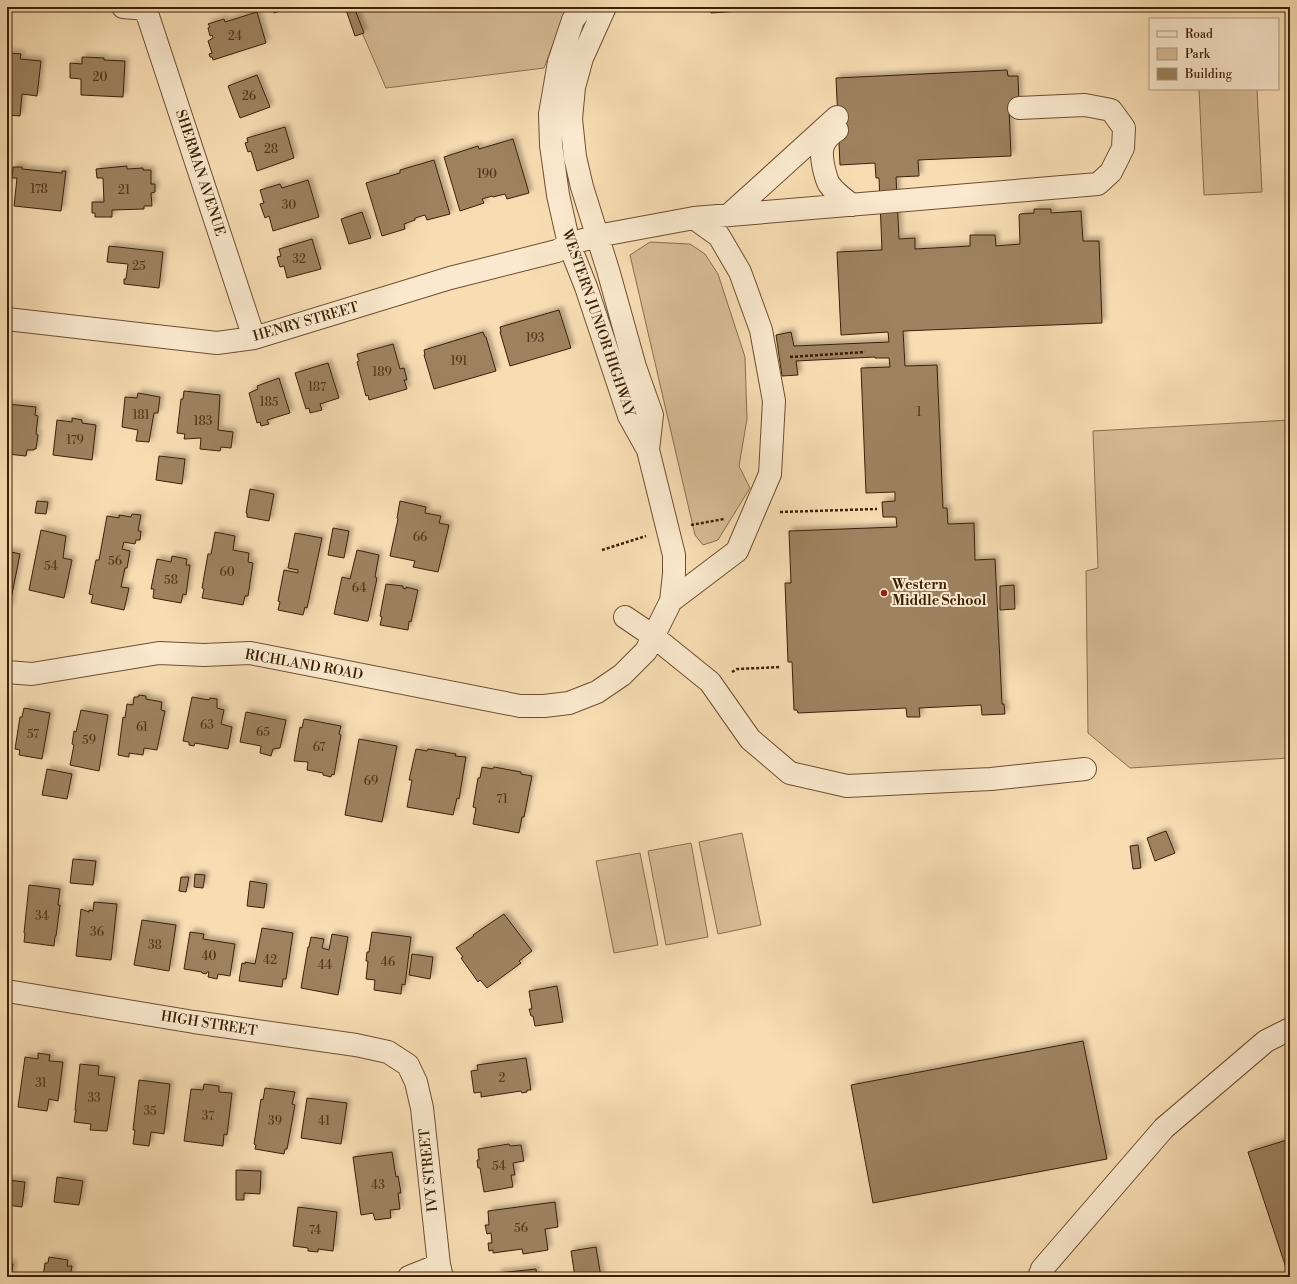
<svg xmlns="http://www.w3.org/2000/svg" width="1297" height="1284" viewBox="0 0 1297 1284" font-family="'Libre Bodoni',serif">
<defs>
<filter id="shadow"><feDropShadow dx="3.5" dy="-3.5" stdDeviation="2" flood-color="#0004"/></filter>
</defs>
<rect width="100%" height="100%" fill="#f8ddb3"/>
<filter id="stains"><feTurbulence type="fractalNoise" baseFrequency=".005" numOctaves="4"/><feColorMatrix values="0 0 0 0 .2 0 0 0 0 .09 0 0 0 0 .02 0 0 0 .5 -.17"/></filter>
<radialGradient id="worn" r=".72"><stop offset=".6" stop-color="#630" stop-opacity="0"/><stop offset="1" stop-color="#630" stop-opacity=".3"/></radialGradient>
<path fill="#d8bd96" stroke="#8a6e4e" d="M 351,7 L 573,7 L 555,39 L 544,68 L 386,88 Z
M 1199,89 L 1257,89 L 1262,192 L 1204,195 Z
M 650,242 L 690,244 L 705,254 L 718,274 L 745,357 L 747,419 L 739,466 L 750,488 L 718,540 L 703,545 L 695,535 L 630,255 Z
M 1290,420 L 1289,758 L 1130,768 L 1088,733 L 1086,571 L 1098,568 L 1093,431 Z
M 742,833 L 761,925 L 718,934 L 699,842 Z
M 691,843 L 708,937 L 666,945 L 648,851 Z
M 640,853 L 658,945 L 614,953 L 596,861 Z"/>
<path fill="#9e8260" stroke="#3d2006" filter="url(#shadow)" d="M 273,7 L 293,7 L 274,13 Z
M 345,7 L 354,7 L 364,33 L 355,36 Z
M 710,7 L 796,7 L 711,13 Z
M 257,12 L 266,43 L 213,60 L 212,57 L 210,57 L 209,54 L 212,53 L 208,41 L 213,38 L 212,35 L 210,36 L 208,28 L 210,27 L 208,24 L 224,19 L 225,22 Z
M 7,53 L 21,54 L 20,59 L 41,61 L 37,96 L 22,94 L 20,116 L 7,115 Z
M 82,57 L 104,58 L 104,60 L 125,61 L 123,97 L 81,95 L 81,79 L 70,78 L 70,63 L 82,64 Z
M 1007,70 L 1008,76 L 1018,76 L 1019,108 L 1009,108 L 1011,156 L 918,160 L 919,176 L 896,177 L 899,239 L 915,238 L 915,249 L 970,246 L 970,235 L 995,235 L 996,246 L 1020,244 L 1019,215 L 1020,214 L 1034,213 L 1034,209 L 1051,209 L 1051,213 L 1081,211 L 1083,241 L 1099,241 L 1102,323 L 903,331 L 905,366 L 937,365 L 943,508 L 947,508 L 948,524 L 974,523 L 975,560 L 995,559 L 1002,704 L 1004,704 L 1005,714 L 982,715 L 981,705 L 919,708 L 920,717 L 907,717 L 906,708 L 798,713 L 797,710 L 794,710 L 792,662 L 788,662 L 785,583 L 791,583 L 789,531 L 897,527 L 896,517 L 883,517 L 882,502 L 895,501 L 895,492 L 866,493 L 861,368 L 890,367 L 889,358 L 875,358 L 875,357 L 796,361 L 798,375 L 782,376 L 776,335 L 791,332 L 794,346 L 889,342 L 888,332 L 841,335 L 837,252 L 882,250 L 879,178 L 876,178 L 875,163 L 840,165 L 836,78 Z
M 257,75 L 270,107 L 240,118 L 228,86 Z
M 285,127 L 294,158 L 257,171 L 251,151 L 248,152 L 245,143 L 248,142 L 247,138 Z
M 513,139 L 529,193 L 507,199 L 505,194 L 493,197 L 492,196 L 482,199 L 484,203 L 460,211 L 444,157 L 478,146 L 479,149 Z
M 434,160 L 450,214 L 427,220 L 425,215 L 415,218 L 415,220 L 404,224 L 405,229 L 382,236 L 366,183 L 400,173 L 400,170 Z
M 127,166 L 127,169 L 143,168 L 143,170 L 151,170 L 151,184 L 155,184 L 155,192 L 151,193 L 152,206 L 144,206 L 144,209 L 112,210 L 112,217 L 95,217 L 95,213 L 92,213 L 92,202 L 104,202 L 103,178 L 97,178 L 96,169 Z
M 13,167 L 22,167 L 22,169 L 62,173 L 62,171 L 66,171 L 61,211 L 14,206 L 17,178 L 12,178 Z
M 308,180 L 319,217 L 273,231 L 269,216 L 265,218 L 260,204 L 264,203 L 260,190 L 280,184 L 282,188 Z
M 362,212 L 371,238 L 349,244 L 341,219 Z
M 312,239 L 321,269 L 287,278 L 284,266 L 280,267 L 277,257 L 281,256 L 279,249 Z
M 109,246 L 163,252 L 159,288 L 124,284 L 124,279 L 126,279 L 128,264 L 107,262 Z
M 559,310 L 571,348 L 510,366 L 500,332 L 501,332 L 500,327 Z
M 483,332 L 485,337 L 486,337 L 496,371 L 434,389 L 424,355 L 425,355 L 424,350 Z
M 393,344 L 400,369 L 404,368 L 407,380 L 404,380 L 407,389 L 369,400 L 368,395 L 366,396 L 357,362 L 359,361 L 357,354 Z
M 328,363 L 339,398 L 320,404 L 322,410 L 310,413 L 309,408 L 306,409 L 295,373 Z
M 279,378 L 290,413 L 267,420 L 269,424 L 261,426 L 260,422 L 257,423 L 249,393 L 258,389 L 257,386 Z
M 184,391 L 220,395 L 218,430 L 233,432 L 231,448 L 221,447 L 220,451 L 200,449 L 201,438 L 184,439 L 185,434 L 177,433 L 181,399 L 183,399 Z
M 138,393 L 160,397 L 158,413 L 154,413 L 149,442 L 136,441 L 138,430 L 122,427 L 125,397 L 137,398 Z
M 7,404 L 36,407 L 35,415 L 38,416 L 36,434 L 38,435 L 36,449 L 34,449 L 34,450 L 27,450 L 26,456 L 7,454 Z
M 72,418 L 82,420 L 82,423 L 96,425 L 92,460 L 53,455 L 57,420 L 72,422 Z
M 159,456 L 185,459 L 182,484 L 156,480 Z
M 250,489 L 274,494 L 269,521 L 247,517 L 247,513 L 246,513 Z
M 37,501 L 48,502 L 46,514 L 35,513 Z
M 400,501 L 426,507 L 425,513 L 441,516 L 439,523 L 449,525 L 438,572 L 413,567 L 415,561 L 390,556 L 398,519 L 397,518 Z
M 132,514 L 141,515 L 138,531 L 141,531 L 140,540 L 136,540 L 135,544 L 124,542 L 122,549 L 130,551 L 127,568 L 125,568 L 121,587 L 129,588 L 124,610 L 91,603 L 93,595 L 89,594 L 96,560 L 99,560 L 107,516 L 119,518 L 119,515 L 131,517 Z
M 333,528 L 349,531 L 344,558 L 328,555 Z
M 41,530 L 66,536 L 63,558 L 72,560 L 64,598 L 29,590 Z
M 215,532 L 235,536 L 233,550 L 249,553 L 248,562 L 253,563 L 248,596 L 245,596 L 243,605 L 202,598 L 204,589 L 202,588 L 208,554 L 211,554 Z
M 295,533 L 322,538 L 307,608 L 305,607 L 303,615 L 278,610 L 280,602 L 278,601 L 284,570 L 298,573 L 298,570 L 288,568 Z
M 357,550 L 379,555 L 375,577 L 377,578 L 368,621 L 366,621 L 334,614 L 342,577 L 350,579 Z
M 7,551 L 20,554 L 9,609 L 7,609 Z
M 172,556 L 187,559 L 186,565 L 190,565 L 186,595 L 183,594 L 181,603 L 153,598 L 154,589 L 151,589 L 157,559 L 171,562 Z
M 386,584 L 403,586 L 403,588 L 406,589 L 406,587 L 418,590 L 411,622 L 409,621 L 408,630 L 380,625 L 382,617 L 380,616 Z
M 1014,585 L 1015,609 L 1000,610 L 1000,586 Z
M 139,695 L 146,696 L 146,699 L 162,702 L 161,710 L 165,711 L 157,750 L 144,748 L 143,755 L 129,753 L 129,757 L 118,755 L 123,717 L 125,718 L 127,704 L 133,705 L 134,697 L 138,697 Z
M 192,697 L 209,700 L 210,698 L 217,699 L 217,708 L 224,710 L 221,724 L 232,727 L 228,749 L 195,743 L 194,746 L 189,745 L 189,742 L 183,741 Z
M 24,708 L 50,713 L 42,759 L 19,755 L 20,750 L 15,749 L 20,717 L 22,717 Z
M 81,710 L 108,715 L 99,771 L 70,765 L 74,745 L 72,744 L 74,731 L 76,732 Z
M 246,712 L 286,720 L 280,748 L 273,749 L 271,756 L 260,753 L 261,746 L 240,742 Z
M 304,719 L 341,726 L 339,734 L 341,735 L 334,775 L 332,774 L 331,777 L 323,775 L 323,773 L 307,770 L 308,762 L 294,761 L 300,727 L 302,728 Z
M 359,739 L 397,746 L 382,822 L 345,815 Z
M 416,749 L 427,751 L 428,749 L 456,754 L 455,756 L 466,757 L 459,799 L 457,798 L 453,815 L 407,807 L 412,780 L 409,780 Z
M 482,767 L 493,769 L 494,767 L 521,772 L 521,774 L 532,776 L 524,817 L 522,817 L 519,833 L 473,824 L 476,808 L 473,807 L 478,778 L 480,778 Z
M 47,769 L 72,774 L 67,799 L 42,795 Z
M 1166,831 L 1175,853 L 1155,861 L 1147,838 Z
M 1138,845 L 1141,868 L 1133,869 L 1130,846 Z
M 73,859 L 96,861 L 93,885 L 70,883 Z
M 195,874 L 205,875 L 203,888 L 194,887 Z
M 181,877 L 189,877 L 186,892 L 179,891 Z
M 250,881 L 267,884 L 264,908 L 247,906 Z
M 29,885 L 60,889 L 58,905 L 60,905 L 56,936 L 55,936 L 54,946 L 24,942 L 25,933 L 24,933 Z
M 94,902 L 117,904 L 111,960 L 76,956 L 81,909 L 89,912 L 89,910 L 93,911 Z
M 504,914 L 532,951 L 519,961 L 521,963 L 487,988 L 480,980 L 478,982 L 461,958 L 463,957 L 456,948 L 474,936 L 473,935 Z
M 142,920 L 176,925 L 169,971 L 134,965 Z
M 262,928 L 293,933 L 286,979 L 283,979 L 282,987 L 239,981 L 242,963 L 245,964 L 245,962 L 255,964 Z
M 190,932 L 204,934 L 203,939 L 235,944 L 230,976 L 218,974 L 217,979 L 208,977 L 209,972 L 207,972 L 206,974 L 202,973 L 202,972 L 184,969 Z
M 372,932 L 411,937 L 405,985 L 402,984 L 401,994 L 374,990 L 375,980 L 366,979 L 368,961 L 366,961 L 367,952 L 369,952 Z
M 332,934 L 348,937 L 338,995 L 301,988 L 308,947 L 309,947 L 311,937 L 324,939 L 322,948 L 329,950 Z
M 412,954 L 433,957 L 430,979 L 409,975 Z
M 557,986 L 563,1022 L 535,1026 L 533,1016 L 531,1016 L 529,1009 L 532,1009 L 529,991 Z
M 1083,1041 L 1107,1159 L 873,1203 L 851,1085 Z
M 38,1053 L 50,1055 L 49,1061 L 63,1062 L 58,1101 L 49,1099 L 47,1111 L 18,1107 L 25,1057 L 38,1059 Z
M 526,1058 L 531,1090 L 527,1090 L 527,1092 L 522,1093 L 521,1091 L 481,1097 L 481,1092 L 474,1093 L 471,1071 L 478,1070 L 477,1065 Z
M 80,1064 L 99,1066 L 98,1075 L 115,1077 L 107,1131 L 90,1130 L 91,1124 L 74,1122 L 76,1110 L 75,1110 Z
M 139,1080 L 170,1084 L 164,1134 L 151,1132 L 149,1146 L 133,1144 L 135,1130 L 133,1130 Z
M 204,1084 L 219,1086 L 219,1092 L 232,1093 L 227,1135 L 224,1134 L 223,1146 L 184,1141 L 191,1089 L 203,1090 Z
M 265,1088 L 295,1092 L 292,1104 L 295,1105 L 287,1149 L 285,1149 L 284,1154 L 255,1149 L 256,1145 L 254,1144 L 261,1099 L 263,1100 Z
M 307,1098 L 347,1103 L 341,1144 L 301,1138 Z
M 1290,1139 L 1290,1277 L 1289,1277 L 1248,1152 Z
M 509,1144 L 510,1146 L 521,1145 L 524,1161 L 513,1163 L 515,1175 L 511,1175 L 513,1187 L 484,1192 L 480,1168 L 478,1168 L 477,1160 L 479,1160 L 478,1149 Z
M 392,1152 L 396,1177 L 398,1176 L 401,1193 L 398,1193 L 400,1209 L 390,1210 L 391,1218 L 375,1220 L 373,1213 L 361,1215 L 353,1157 Z
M 236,1170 L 261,1171 L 260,1194 L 244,1193 L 244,1200 L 236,1200 Z
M 57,1177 L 83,1181 L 79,1205 L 54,1202 Z
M 7,1180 L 25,1182 L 22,1207 L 7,1205 Z
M 555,1202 L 558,1227 L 545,1229 L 548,1250 L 523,1254 L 522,1249 L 493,1253 L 493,1250 L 489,1251 L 488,1243 L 492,1243 L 491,1233 L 487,1234 L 485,1225 L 489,1225 L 488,1211 Z
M 298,1207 L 337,1212 L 333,1251 L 318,1249 L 318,1252 L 308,1251 L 308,1248 L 293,1246 Z
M 596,1247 L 601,1277 L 575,1277 L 571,1251 Z
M 49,1257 L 68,1260 L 67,1266 L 72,1266 L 70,1277 L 43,1277 L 45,1263 L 48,1263 Z
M 7,1263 L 13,1264 L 11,1277 L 7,1277 Z
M 536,1269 L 537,1277 L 498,1277 L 498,1273 Z"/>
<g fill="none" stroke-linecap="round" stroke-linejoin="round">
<g stroke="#6c4f31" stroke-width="24">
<path id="minor" d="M 123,7 L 146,9
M 145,7 L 254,338
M 605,7 L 582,58 L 574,87 L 571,119 L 575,157 L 582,187 L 608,270 L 635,367 L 652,415 L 648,450
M 837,130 C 819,141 820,154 825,173 C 826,176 827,181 829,184 C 835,193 844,199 852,205
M 729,215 L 837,117
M 7,319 L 217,343 L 254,338 L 450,278 L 557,251 L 569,244 L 597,236 L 694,218 L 1098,184 L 1111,172 L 1123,148 L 1124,128 L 1111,110 L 1085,105 L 1019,108
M 671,601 L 737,551 L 770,474 L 774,401 L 761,330 L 740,272 L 719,236 L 694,218
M 625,617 L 653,636 L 710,682 L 750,739 L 790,773 L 847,786 L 991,779 L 1085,769
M 7,672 L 32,674 L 159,653 L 204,655 L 250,653 L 520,706 L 544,706 L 569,703 L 597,692 L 622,675 L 646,651 L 671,601 L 674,574 L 674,555 L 648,450 L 629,416 L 586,287 L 569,244 L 558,195 L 551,145 L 550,114 L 559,62 L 573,20 L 583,7
M 7,991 L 194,1022 L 356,1045 L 388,1052 L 408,1065 L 416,1082 L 422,1108 L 439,1265 L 442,1277
M 409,1277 L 439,1265
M 1039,1277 L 1042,1269 L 1164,1128 L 1266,1041 L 1290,1029"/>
</g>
<path stroke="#3d2006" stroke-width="2.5" stroke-dasharray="3 2" stroke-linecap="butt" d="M 790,357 L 865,352
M 780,512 L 877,509
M 691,525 L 724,519
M 602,550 L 646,536
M 732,672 L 737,669 L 781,667"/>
<use href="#minor" stroke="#fae9ce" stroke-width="22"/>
</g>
<circle fill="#8f2418" stroke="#fae9ce" stroke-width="1.5" cx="884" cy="593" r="4"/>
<g text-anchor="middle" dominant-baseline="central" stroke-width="4" stroke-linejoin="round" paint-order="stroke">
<g font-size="12" fill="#55381c">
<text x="235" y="36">24</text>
<text x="100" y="77">20</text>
<text x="249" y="96">26</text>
<text x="271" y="149">28</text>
<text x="487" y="174">190</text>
<text x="39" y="189">178</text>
<text x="124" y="190">21</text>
<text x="289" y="205">30</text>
<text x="299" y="259">32</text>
<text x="139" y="266">25</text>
<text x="535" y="338">193</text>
<text x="459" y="361">191</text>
<text x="382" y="372">189</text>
<text x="317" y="387">187</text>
<text x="269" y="402">185</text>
<text x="919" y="412">1</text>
<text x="141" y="415">181</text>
<text x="203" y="421">183</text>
<text x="75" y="440">179</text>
<text x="420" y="537">66</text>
<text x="115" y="561">56</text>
<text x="51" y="566">54</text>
<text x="227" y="572">60</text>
<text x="171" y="580">58</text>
<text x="359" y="588">64</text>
<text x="207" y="725">63</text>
<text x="142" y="727">61</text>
<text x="263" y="732">65</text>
<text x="33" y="734">57</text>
<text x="89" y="740">59</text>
<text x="319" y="747">67</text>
<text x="371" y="781">69</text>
<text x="502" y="799">71</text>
<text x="42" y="916">34</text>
<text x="97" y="932">36</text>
<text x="155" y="945">38</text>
<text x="209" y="956">40</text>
<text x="270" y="960">42</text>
<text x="388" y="962">46</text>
<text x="325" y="965">44</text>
<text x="502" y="1078">2</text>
<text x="41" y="1083">31</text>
<text x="94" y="1098">33</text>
<text x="150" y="1111">35</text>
<text x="208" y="1116">37</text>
<text x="275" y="1121">39</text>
<text x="324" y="1121">41</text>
<text x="499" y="1166">54</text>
<text x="378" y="1185">43</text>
<text x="521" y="1228">56</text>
<text x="315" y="1230">74</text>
</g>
<g font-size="14" fill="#3d2006" stroke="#fae9ce">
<text transform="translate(200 173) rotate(72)">SHERMAN AVENUE</text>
<text transform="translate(306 322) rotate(-16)">HENRY STREET</text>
<text transform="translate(598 323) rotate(71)">WESTERN JUNIOR HIGHWAY</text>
<text transform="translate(304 665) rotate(10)">RICHLAND ROAD</text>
<text transform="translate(209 1024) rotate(9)">HIGH STREET</text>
<text transform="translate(429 1170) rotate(-96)">IVY STREET</text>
</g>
<g font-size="14" font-weight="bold" fill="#3d2006" stroke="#fae9ce" text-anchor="start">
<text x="892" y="585">Western<tspan x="892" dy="16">Middle School</tspan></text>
</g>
</g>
<rect width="1297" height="1284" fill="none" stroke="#f8ddb3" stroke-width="24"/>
<rect x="8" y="8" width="1281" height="1268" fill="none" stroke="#3d2006" stroke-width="2"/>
<rect x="12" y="12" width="1273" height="1260" fill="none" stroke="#3d2006"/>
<rect x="1149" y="18" width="130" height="72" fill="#fae9ce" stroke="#ae997e"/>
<rect x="1157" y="31" width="20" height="6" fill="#fae9ce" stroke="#ae997e"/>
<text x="1185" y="38" font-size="12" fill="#3d2006">Road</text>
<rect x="1157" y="48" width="20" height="12" fill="#d8bd96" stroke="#ae997e"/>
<text x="1185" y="58" font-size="12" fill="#3d2006">Park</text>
<rect x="1157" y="68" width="20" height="12" fill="#9e8260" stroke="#ae997e"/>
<text x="1185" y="78" font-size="12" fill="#3d2006">Building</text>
<rect width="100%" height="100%" filter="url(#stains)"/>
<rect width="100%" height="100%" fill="url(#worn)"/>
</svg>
